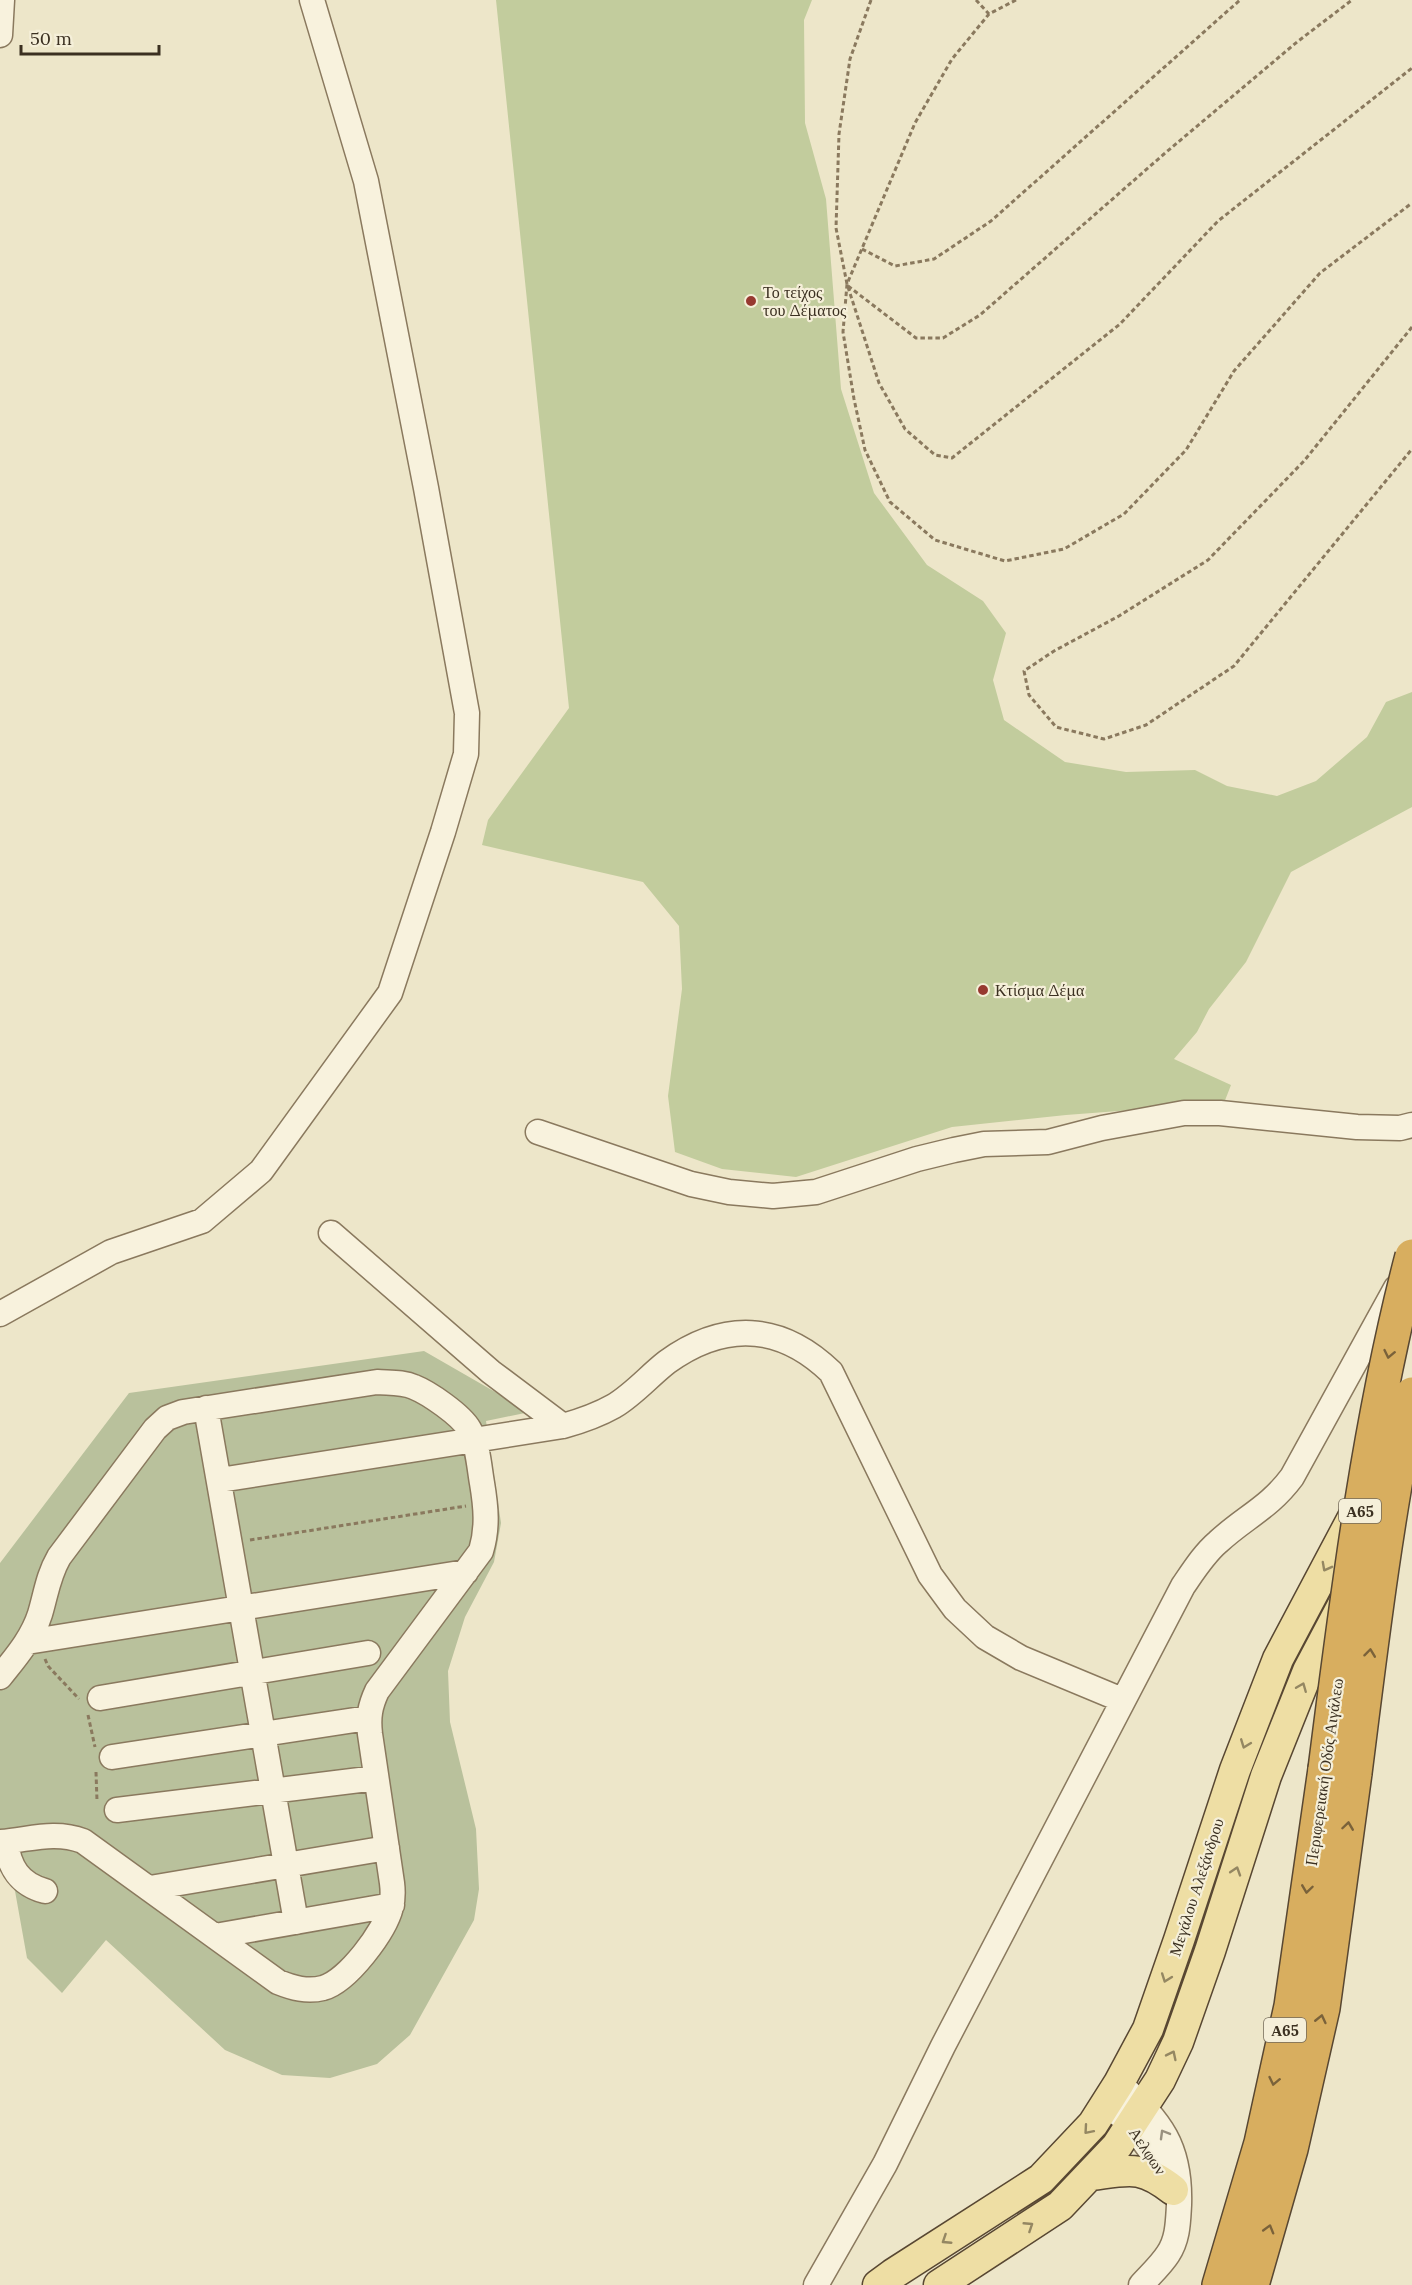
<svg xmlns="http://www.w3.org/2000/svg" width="1412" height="2285" viewBox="0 0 1412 2285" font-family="Lora,serif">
<rect width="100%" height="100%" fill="#ede6c9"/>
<path fill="#c2cc9d" d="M 496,0 L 812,0 L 804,20 L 805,123 L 826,199 L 841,389 L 874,493 L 927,565 L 983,601 L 1006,633 L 993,680 L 1004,720 L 1065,762 L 1126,772 L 1195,770 L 1227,786 L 1277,796 L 1316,781 L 1367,737 L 1386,702 L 1412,692 L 1412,807 L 1291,872 L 1246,962 L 1209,1009 L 1197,1032 L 1174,1059 L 1231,1085 L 1224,1103 L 1066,1115 L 952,1127 L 796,1177 L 722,1169 L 675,1152 L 668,1096 L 682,989 L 679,926 L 643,882 L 482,845 L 488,820 L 569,708 Z"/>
<path fill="#b9c19c" d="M 424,1351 L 530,1412 L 486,1421 L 501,1523 L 494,1562 L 465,1617 L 448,1671 L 450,1722 L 476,1829 L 479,1889 L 474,1920 L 410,2035 L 377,2064 L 330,2078 L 282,2075 L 225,2050 L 106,1940 L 62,1993 L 27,1958 L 15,1891 L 0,1868 L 0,1563 L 129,1393 Z"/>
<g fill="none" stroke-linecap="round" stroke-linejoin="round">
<g stroke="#8a795e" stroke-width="27">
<path id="minor" d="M 0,35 L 2,0
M 538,1132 L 691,1184 L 729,1192 L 773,1196 L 816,1192 L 917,1159 L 954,1150 L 984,1144 L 1048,1142 L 1102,1128 L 1184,1113 L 1220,1113 L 1357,1127 L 1400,1128 L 1412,1125
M 331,1233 L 491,1372 L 563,1426
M 0,1314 L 111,1252 L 202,1221 L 261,1171 L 390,993 L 443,832 L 466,754 L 467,713 L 426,488 L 366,181 L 312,0
M 206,1408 L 296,1922
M 220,1480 L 563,1426 C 581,1421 598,1415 614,1406 C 634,1394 649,1376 667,1362 C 724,1321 780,1323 831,1372 L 930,1575 L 955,1609 L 985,1637 L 1021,1658 L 1122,1700
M 27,1642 L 466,1572
M 0,1677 C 15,1658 32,1639 40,1614 C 46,1594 48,1576 59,1557 L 155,1429 L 167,1418 L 183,1412 L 377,1382 C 390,1383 403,1382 414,1387 C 429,1393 461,1415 469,1429 C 478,1444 479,1466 482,1483 C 486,1507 488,1528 481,1551 L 377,1691 C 370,1706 368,1717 370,1734 L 392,1883 C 393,1891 393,1899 391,1907 C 385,1931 348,1981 323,1988 C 307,1992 293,1988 278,1982 L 83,1841 C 54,1830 29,1840 0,1842
M 100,1698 L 368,1653
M 112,1757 L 368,1718
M 117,1810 L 376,1778
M 6,1842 C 9,1867 19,1884 45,1891
M 150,1888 L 387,1848
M 215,1936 L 392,1905
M 1119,2083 C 1161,2122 1181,2146 1179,2205 C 1178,2222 1178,2239 1168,2254 C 1161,2265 1150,2275 1141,2285
M 1106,2104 L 1132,2125 L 1161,2165 L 1174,2193
M 816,2285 L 885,2164 L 943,2046 L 1183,1586 C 1194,1570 1204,1554 1218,1542 C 1245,1517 1269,1508 1292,1477 L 1396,1288"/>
</g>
<g stroke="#584732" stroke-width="33">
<path id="major" d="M 1092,2175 C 1130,2170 1141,2165 1173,2190
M 878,2285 L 893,2274 L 1041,2179 L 1093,2124 L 1119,2083 L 1148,2029 L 1179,1940 L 1235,1770 L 1278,1659 L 1358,1508
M 939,2285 L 1060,2206 L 1117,2146 L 1160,2080 L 1178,2042 L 1210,1951 L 1266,1776 L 1308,1671 L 1344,1603"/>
</g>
<g stroke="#584732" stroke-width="36">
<path id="highway" d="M 1219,2285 L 1261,2143 L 1291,2006 L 1325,1769
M 1252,2285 L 1291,2149 L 1323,2008 L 1355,1773"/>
</g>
<path stroke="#8a795e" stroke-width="3" stroke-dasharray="4.5 3" stroke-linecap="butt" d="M 871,0 L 850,59 L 839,134 L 836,228 L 847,284 L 879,383 L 905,429 L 935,455 L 952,458 L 1120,324 L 1218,221 L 1412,68
M 976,0 L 989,14
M 1016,0 L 989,14 L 952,59 L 915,123 L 847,284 L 843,332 L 854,399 L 865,450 L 890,502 L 935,540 L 1005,561 L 1064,549 L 1124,514 L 1186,450 L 1234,371 L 1320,273 L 1412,203
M 862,249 L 895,266 L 934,259 L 991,221 L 1240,0
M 848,286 L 916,338 L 943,338 L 980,315 L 1164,154 L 1297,42 L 1352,0
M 1412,327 L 1304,461 L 1208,560 L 1119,616 L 1054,651 L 1024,671 L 1029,695 L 1056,727 L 1104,739 L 1146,725 L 1234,666 L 1412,449
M 250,1540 L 466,1506
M 45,1659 L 48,1666 L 79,1699
M 88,1715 L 95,1747
M 96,1772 L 97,1801"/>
<use href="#minor" stroke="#f8f2dd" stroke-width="24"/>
<use href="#major" stroke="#eedea4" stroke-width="30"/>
<use href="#highway" stroke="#d8ae5f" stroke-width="33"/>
<g stroke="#584732" stroke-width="36" stroke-linecap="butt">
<path id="highway-bridge" d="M 1325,1769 C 1347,1597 1368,1424 1412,1256
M 1355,1773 C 1371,1646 1386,1520 1412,1394"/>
</g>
<use href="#highway-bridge" stroke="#d8ae5f" stroke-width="33"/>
</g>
<defs><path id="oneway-chevron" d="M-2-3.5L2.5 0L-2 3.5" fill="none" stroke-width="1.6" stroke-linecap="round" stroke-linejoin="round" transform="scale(1.5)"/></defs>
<g stroke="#7a623a">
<use href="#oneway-chevron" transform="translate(1389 1354) rotate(102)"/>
<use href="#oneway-chevron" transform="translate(1370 1653) rotate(-83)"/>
<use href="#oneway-chevron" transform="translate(1348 1826) rotate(-82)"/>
<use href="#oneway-chevron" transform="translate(1307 1889) rotate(98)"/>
<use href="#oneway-chevron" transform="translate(1321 2019) rotate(-77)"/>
<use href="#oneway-chevron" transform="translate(1274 2081) rotate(102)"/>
<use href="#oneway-chevron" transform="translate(1269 2229) rotate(-74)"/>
</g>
<g stroke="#948762">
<use href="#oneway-chevron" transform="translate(1326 1567) rotate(118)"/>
<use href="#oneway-chevron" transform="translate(1302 1687) rotate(-68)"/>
<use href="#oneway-chevron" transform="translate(1245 1744) rotate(111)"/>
<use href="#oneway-chevron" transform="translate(1236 1871) rotate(-72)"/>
<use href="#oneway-chevron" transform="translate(1166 1978) rotate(110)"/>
<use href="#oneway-chevron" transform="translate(1172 2055) rotate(-64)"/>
<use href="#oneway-chevron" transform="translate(1088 2130) rotate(131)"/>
<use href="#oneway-chevron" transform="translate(1029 2226) rotate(-33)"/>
<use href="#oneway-chevron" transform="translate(946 2240) rotate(147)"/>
</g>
<use stroke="#9a917f" href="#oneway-chevron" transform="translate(1164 2134) rotate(-120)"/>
<g fill="#973930" stroke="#f5efd9" stroke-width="2">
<circle cx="751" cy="301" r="6"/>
<circle cx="983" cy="990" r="6"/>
</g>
<g text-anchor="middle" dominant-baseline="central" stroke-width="4.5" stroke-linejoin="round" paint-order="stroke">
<g fill="#f5efd9" stroke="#736958" stroke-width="1.5">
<rect x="1339" y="1499" width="42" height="24" rx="4.5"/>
<rect x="1264" y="2018" width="42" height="24" rx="4.5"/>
</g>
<g font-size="15" font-weight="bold" fill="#3b3021">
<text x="1360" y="1511">Α65</text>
<text x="1285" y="2030">Α65</text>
</g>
<g font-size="16" fill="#3b3021" stroke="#f5efd9" text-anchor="start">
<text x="763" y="292">Το τείχος<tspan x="763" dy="18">του Δέματος</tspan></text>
<text x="995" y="990">Κτίσμα Δέμα</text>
</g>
<g font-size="16" fill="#3b3021" stroke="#f5efd9">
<text transform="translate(1324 1772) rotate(-82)">Περιφερειακή Οδός Αιγάλεω</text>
<text transform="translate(1196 1887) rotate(-72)">Μεγάλου Αλεξάνδρου</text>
<text transform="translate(1148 2151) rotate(56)">Αελφων</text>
</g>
</g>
<path d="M21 45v9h138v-9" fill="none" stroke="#3b3021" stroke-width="3"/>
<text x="30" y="45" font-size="18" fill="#3b3021" stroke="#f5efd9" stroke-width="4.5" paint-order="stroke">50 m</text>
</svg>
